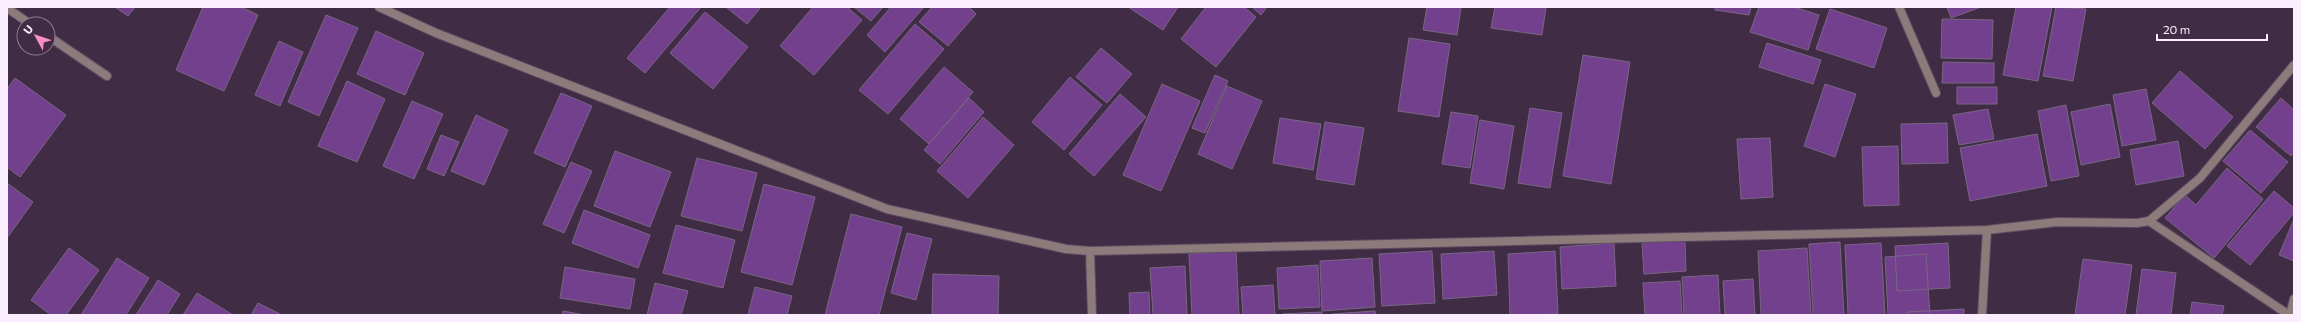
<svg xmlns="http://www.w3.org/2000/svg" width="2301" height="322" viewBox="0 0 2301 322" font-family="Commissioner,sans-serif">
<rect width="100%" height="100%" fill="#402d45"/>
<path fill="#73408d" stroke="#796683" d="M 115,7 L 135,7 L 128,16 Z
M 203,7 L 241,7 L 258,15 L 224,91 L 176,70 Z
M 670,7 L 701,7 L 645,73 L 627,58 Z
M 726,7 L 761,7 L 747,24 Z
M 813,7 L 847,7 L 862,20 L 814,75 L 780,46 Z
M 854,7 L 883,7 L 871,21 Z
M 891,7 L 924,7 L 885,52 L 867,35 Z
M 932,7 L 969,7 L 976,14 L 948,46 L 919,22 Z
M 1128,7 L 1178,7 L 1163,30 Z
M 1206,7 L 1244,7 L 1256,17 L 1216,67 L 1181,39 Z
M 1252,7 L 1267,7 L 1261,15 Z
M 1427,7 L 1461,7 L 1457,35 L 1423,30 Z
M 1495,7 L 1546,7 L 1542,35 L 1491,28 Z
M 1715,7 L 1751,7 L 1749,15 L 1715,10 Z
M 1759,7 L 1794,7 L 1819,15 L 1808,50 L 1750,32 Z
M 1947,7 L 1981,7 L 1951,18 Z
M 2016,7 L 2052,7 L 2038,81 L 2003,75 Z
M 2056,7 L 2086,9 L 2073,81 L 2043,76 Z
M 1830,9 L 1887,28 L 1874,68 L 1816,49 Z
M 705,12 L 748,47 L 713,89 L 670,53 Z
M 326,15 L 358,28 L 319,116 L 288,102 Z
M 1942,19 L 1993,20 L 1992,59 L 1941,58 Z
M 915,24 L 944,49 L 888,114 L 859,90 Z
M 376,31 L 424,53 L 405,95 L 357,74 Z
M 1409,38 L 1450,44 L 1439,117 L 1398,111 Z
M 279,41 L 303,52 L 280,106 L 255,95 Z
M 1767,43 L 1821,60 L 1813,84 L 1759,67 Z
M 1101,48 L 1132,74 L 1107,103 L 1076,77 Z
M 1583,55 L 1630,62 L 1611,184 L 1563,176 Z
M 1943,62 L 1994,63 L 1994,83 L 1942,83 Z
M 944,67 L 973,92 L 929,144 L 900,119 Z
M 2180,71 L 2233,117 L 2205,149 L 2152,103 Z
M 1215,75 L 1228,81 L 1205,133 L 1192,128 Z
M 1070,77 L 1102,105 L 1064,150 L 1032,122 Z
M 15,78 L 66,115 L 20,177 L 7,167 L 7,89 Z
M 347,81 L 385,99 L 357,162 L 318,146 Z
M 1162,84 L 1200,101 L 1161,191 L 1123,175 Z
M 1825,84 L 1856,94 L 1835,157 L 1804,146 Z
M 1227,86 L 1262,101 L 1232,169 L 1198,154 Z
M 1957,87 L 1997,87 L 1997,104 L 1957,104 Z
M 2146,89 L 2156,140 L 2122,146 L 2113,95 Z
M 561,93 L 592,106 L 565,167 L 534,153 Z
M 1120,94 L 1146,117 L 1094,176 L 1069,154 Z
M 969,98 L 984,112 L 940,164 L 924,150 Z
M 2281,98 L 2294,110 L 2294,152 L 2291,156 L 2256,127 Z
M 412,101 L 443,114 L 414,179 L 383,166 Z
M 2110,104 L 2120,157 L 2081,165 L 2071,112 Z
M 2066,105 L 2079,176 L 2051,181 L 2038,111 Z
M 1530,108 L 1562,113 L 1550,188 L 1518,183 Z
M 1988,109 L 1994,139 L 1959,145 L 1953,115 Z
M 1451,112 L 1478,116 L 1470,168 L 1442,164 Z
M 476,115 L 508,130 L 484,185 L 451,171 Z
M 983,117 L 1014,145 L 968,198 L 937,171 Z
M 1280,118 L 1321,124 L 1313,170 L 1273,163 Z
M 1480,120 L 1514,126 L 1504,189 L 1470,183 Z
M 1325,122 L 1364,128 L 1354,185 L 1316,179 Z
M 1947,123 L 1948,163 L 1902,164 L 1901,124 Z
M 2250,130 L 2288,162 L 2261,193 L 2223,161 Z
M 2037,134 L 2047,186 L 1970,201 L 1960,148 Z
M 441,135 L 459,142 L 444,176 L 427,169 Z
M 1770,138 L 1773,197 L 1741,199 L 1737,139 Z
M 2178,141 L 2184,176 L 2136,185 L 2130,150 Z
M 1898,146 L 1899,205 L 1864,206 L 1862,147 Z
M 615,151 L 671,172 L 650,227 L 594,206 Z
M 697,158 L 757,173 L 742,231 L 681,216 Z
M 571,162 L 592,171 L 564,233 L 543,224 Z
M 2227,168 L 2263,199 L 2214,258 L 2165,218 L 2185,195 L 2196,205 Z
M 7,183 L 33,202 L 7,238 Z
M 764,184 L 815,197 L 792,285 L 741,272 Z
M 2274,191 L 2294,208 L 2294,213 L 2250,265 L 2227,246 Z
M 584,210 L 650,235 L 638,268 L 572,243 Z
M 851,214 L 902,227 L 879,315 L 825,315 Z
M 2294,219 L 2294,261 L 2279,255 Z
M 676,225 L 735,240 L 723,288 L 663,273 Z
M 907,233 L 932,239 L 916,300 L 891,293 Z
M 1685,240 L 1686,271 L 1644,274 L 1642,242 Z
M 1840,242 L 1844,315 L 1813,315 L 1809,244 Z
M 1614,243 L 1616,286 L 1562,289 L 1560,247 Z
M 1881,243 L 1885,315 L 1848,315 L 1845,245 Z
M 1948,243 L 1950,288 L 1897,291 L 1895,246 Z
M 69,248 L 99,270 L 66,315 L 51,315 L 31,300 Z
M 1807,248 L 1811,315 L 1761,315 L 1758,251 Z
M 1236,251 L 1239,315 L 1192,315 L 1189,254 Z
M 1432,251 L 1435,303 L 1382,306 L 1379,254 Z
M 1494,251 L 1497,295 L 1443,299 L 1441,254 Z
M 1555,251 L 1558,314 L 1510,315 L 1508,254 Z
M 1926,254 L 1930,315 L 1888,315 L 1885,257 Z
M 117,258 L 149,278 L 126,315 L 81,315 Z
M 1372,258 L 1375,307 L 1322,311 L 1320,261 Z
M 2083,259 L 2132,265 L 2125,315 L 2075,315 Z
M 1318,265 L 1320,307 L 1279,309 L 1277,268 Z
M 1185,266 L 1187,315 L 1153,315 L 1150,268 Z
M 565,267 L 635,279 L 630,309 L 560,298 Z
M 2142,269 L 2176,273 L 2171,315 L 2136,315 Z
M 933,274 L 999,276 L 998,315 L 932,315 Z
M 1718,275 L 1720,315 L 1684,315 L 1682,277 Z
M 1753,279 L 1755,315 L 1725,315 L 1723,281 Z
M 158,280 L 180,294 L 167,315 L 136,315 Z
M 1680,281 L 1682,315 L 1645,315 L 1643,283 Z
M 655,283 L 688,291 L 681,315 L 647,315 Z
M 1273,285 L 1275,315 L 1243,315 L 1241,287 Z
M 755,287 L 792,296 L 787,315 L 748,315 Z
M 1149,292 L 1150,315 L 1130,315 L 1129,293 Z
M 197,293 L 233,315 L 183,315 Z
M 2192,302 L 2224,306 L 2222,315 L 2190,315 Z
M 258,303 L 282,315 L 251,315 Z
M 1964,309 L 1964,315 L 1908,315 L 1908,312 Z
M 563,311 L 585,315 L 562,315 Z
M 1375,311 L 1376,315 L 1332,315 L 1332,314 Z
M 1322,312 L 1322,315 L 1282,315 L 1282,314 Z"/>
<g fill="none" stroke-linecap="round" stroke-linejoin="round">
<g stroke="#5e4c63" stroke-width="10">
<path id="street" d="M 379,7 L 436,33 L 887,209 L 1066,249 L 1090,251 L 1092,315
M 1899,7 L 1936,93
M 7,8 L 30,24
M 48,36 L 107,76
M 2149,221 L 2289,315
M 1090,251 L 1987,230 L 2057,222 L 2137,223 L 2149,221 L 2200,178 L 2294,65
M 1982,315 L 1987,230
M 2290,315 L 2294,299"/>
</g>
<use href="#street" stroke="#8d7b7c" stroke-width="8"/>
</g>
<rect width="2301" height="322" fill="none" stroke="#fbeefe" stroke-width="16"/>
<g transform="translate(36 36) rotate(310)"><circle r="19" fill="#402d45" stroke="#8b7a8f"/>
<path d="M0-3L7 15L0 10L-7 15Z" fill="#fa8fc7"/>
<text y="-6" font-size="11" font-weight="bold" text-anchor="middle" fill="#fbeefe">U</text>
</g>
<path d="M2157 34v6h110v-6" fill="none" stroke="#fbeefe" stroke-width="2"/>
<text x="2163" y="34" font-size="12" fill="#fbeefe" stroke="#402d45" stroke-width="3" paint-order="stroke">20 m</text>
</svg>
